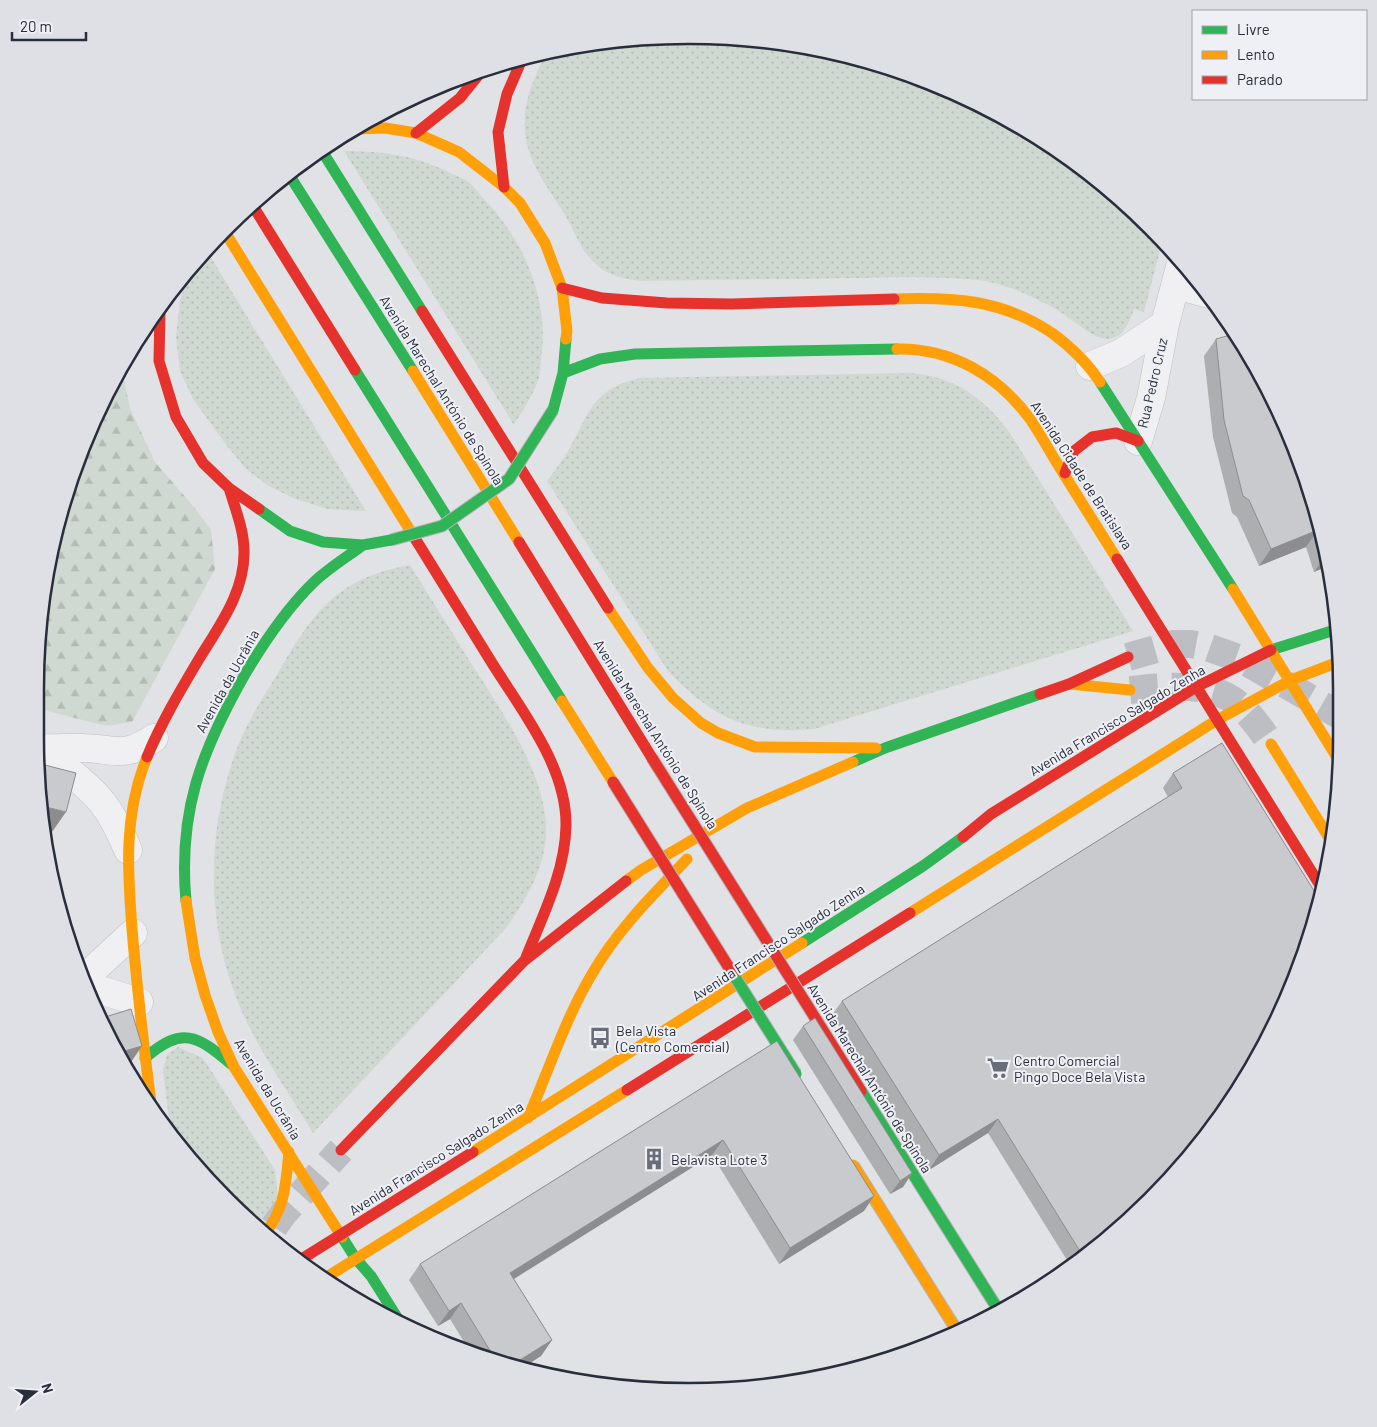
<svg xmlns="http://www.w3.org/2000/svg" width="1377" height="1427" viewBox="0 0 1377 1427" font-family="Barlow,sans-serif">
<defs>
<pattern id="grass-dots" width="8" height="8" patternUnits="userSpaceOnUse" patternTransform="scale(1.25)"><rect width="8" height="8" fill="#d0d9d1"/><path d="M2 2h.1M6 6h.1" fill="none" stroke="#b3bbb4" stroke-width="1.8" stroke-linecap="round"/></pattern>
<pattern id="forest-firs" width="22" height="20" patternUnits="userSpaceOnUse" patternTransform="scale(1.25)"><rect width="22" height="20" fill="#d0d9d1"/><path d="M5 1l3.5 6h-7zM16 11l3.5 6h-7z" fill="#b3bbb4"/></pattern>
</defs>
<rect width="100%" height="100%" fill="#e1e2e5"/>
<path fill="url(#grass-dots)" d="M 645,36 L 774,41 L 898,70 L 1015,122 L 1119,197 L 1162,243 L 1144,312 L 1134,309 C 1115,367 1085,326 1054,308 C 1035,298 1015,288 994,283 C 980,279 964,279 949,278 C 920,277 891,277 862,278 C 789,279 715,280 642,281 C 628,280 614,277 602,269 C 581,255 575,230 562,210 C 546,185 528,163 525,132 C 522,103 534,78 546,53 Z
M 344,151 C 382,151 416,155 450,173 C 456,175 462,178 467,181 C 473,185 478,192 483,198 C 524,240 550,300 541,359 C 541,365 540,372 539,378 C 533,395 523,410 514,425 Z
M 207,251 L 366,511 L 327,509 L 293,498 L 267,485 L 246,469 L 227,446 L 193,399 L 180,371 L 176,337 L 180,300 L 190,272 Z
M 911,373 C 956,377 984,398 1010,433 L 1133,631 L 814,729 C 749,735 712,718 668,671 L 547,481 C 556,469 566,456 573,442 C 591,407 596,389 639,378 Z
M 410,565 C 431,599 452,632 473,666 C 502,712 549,778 546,835 C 544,870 526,900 506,928 L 313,1133 C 289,1093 261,1054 242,1012 C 205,928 205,831 238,746 C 248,720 264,696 278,673 C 313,612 337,578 410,565 Z
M 178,1047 L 203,1058 L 275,1170 L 278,1197 L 256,1228 L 171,1137 L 163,1070 L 167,1055 Z"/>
<path fill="url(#forest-firs)" d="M 121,365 L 130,408 L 155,462 L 195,508 L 211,530 L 215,569 L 132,722 L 106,726 L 36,708 L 41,603 L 70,479 Z"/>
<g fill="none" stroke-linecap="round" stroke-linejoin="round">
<path stroke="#bcbec3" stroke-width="28" stroke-dasharray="28 14" stroke-linecap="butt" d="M 1128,657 L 1173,644 L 1191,644 L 1207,647 L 1241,659 L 1341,716
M 1130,690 C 1165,687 1211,680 1239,705 C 1252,716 1261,730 1271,744
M 274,1227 L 283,1214 L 341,1150"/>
<g stroke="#bfc0c3" stroke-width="29">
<path id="street" d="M 1176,285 L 1209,294
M 1090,366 L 1121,353 L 1165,324
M 1138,441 L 1151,398 L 1165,324 L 1181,263
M 36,747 C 51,750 68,747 83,748 C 117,749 122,759 154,738
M 39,747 C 60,764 84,781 102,802 C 113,816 121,833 128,850
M 82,980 L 133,933
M 84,985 L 139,1002"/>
</g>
<use href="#street" stroke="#f0f0f2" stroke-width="28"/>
<path stroke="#30b455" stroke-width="11" d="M 322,151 L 422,311
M 288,173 L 413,371
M 355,370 L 562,701
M 563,373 L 600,359 L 635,354 L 897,349
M 1100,382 L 1233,589
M 553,410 L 563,373 L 566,339
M 259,509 L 290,531 L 323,542 L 363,545 L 391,540
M 1271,650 L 1338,629
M 853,762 L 885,748 L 1040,694
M 186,901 C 178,812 201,752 244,676 C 264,642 286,609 314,582 C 329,568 347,557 363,545
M 802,943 L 923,866 L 963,837
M 145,1058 C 182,1026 197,1035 231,1064
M 342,1237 L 356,1259 L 371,1276 L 400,1322"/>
<path stroke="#ff9f0a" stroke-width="11" d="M 356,129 L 385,128 L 416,133 L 459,152 L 504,187 L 520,203 L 545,243 L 562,288 L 567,331 L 566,339
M 225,232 L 416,540
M 894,299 C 953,297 1001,299 1052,333 C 1071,347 1087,362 1100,382
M 897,349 C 951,348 998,375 1030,419 C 1041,435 1050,452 1060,468 C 1079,498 1098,529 1117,559
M 413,371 L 519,542
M 1233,589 L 1341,764
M 608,608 L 648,668 L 673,698 L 701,723 L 718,733 L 755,747 L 876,748
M 1291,680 L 1341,661
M 1070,684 L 1130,690
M 562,701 L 613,782
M 1271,744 L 1331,841
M 147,757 C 122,818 128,877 133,941 C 138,995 144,1049 151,1103
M 626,881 L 641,870 L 747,808 L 853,762
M 186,901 L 195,958 L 205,995 L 218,1032 L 234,1067 L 342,1237
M 910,913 L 1217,720 L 1291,680
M 528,1118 C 548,1072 566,1017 592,974 C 617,930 653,895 687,859
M 473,1152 L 802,943
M 264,1234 C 285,1211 286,1182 289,1152
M 325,1278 L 627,1090"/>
<path stroke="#e5322d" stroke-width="11" d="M 416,133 L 460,98 L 481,72
M 504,187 L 498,132 L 507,94 L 523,57
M 253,206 L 355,370
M 562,288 L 602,298 L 667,303 L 732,304 L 894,299
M 160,310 L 159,361 L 176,417 L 203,463 L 229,488 L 259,509
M 422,311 L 608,608
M 1065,473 L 1074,451 L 1092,437 L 1116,433 L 1138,441
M 416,540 C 441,581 467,622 492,663 C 522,711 567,767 566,826 C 565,873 542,917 525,960
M 519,542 L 652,758
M 1117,559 L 1323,890
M 1040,694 L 1069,684 L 1128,657
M 147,757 C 161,723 180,691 199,659 C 219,626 245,592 244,551 C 244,530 235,508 229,488
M 963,837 L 991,814 L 1196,687 L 1271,650
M 627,1090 L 910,913
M 341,1150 L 524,961 L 626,881
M 300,1260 L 473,1152"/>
<g stroke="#b3b5ba" stroke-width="13" stroke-linecap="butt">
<path id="fast-bridge" d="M 391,540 L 442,526 L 509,479 L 553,410
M 733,974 L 796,1074
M 861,1091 L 999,1311"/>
</g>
<g stroke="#b3b5ba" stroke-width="13" stroke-linecap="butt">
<path id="slow-bridge" d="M 853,1165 L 956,1329"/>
</g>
<g stroke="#b3b5ba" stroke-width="13" stroke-linecap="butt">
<path id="jam-bridge" d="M 652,758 L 861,1091
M 613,782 L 733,974"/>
</g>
<use href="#fast-bridge" stroke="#30b455" stroke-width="11"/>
<use href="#slow-bridge" stroke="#ff9f0a" stroke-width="11"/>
<use href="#jam-bridge" stroke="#e5322d" stroke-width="11"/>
</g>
<path fill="#adaeb0" d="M 1216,339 L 1320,519 L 1331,585 L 1330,586 L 1321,569 L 1314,572 L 1306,547 L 1259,566 L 1237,517 L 1232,513 L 1213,437 L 1204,356 Z
M 1222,743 L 1119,1230 L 1070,1265 L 988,1133 L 929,1170 L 832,1015 L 842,1001 L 1168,797 L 1163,788 L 1173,773 Z
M 803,1026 L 912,1173 L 903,1187 L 890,1194 L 793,1040 Z
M 777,1041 L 864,1211 L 779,1264 L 712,1155 L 514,1279 L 552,1340 L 541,1356 L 522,1368 L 479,1357 L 472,1355 L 450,1319 L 438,1326 L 409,1280 L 420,1264 Z"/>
<path fill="#8d8d90" d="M 1318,530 L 1306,547 L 1259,566 L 1271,549 Z
M 1326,555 L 1327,562 L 1321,569 L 1314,572 Z
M 42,806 L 66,812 L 45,842 Z
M 142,1046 L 129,1065 L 121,1052 Z
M 998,1119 L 988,1133 L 929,1170 L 939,1155 Z
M 723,1140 L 712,1155 L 499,1288 L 510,1273 Z
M 912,1173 L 903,1187 L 890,1194 L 900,1181 Z
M 874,1196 L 864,1211 L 779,1264 L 790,1248 Z
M 461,1303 L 450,1319 L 438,1326 L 449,1311 Z
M 552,1340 L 541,1356 L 522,1368 L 512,1365 Z"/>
<path fill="#c9cacd" stroke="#8d8d90" d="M 1234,334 L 1274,399 L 1320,519 L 1326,555 L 1318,530 L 1271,549 L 1249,500 L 1243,496 L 1224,420 L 1216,339 Z
M 1222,743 L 1321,902 L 1320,908 L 1274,1028 L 1207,1137 L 1119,1230 L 1083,1256 L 998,1119 L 939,1155 L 842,1001 L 1182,788 L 1173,773 Z
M 37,763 L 76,773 L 66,812 L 42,806 Z
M 131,1009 L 142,1046 L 121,1052 L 102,1018 Z
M 815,1018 L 912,1173 L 900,1181 L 803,1026 Z
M 777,1041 L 874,1196 L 790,1248 L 723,1140 L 510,1273 L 552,1340 L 512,1365 L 497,1362 L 461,1303 L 449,1311 L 420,1264 Z"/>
<defs>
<g id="bus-bare" transform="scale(1.725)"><path d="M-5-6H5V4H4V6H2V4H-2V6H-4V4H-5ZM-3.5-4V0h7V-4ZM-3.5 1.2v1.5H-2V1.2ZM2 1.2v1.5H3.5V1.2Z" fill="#696d78" stroke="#eef0f5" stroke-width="2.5" paint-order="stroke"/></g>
<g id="supermarket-bare" transform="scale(1.725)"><path d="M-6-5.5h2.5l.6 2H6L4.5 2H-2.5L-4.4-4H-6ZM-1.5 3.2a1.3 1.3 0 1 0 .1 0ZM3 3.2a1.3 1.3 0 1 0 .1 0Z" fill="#696d78" stroke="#eef0f5" stroke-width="2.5" paint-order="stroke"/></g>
<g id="building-bare" transform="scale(1.725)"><path d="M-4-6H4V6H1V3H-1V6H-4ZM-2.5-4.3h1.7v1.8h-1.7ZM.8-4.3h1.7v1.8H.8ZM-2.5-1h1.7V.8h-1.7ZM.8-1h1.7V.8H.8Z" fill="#696d78" stroke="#eef0f5" stroke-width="2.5" paint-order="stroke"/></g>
</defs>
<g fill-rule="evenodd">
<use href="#bus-bare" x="600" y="1038"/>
<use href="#supermarket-bare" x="998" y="1068"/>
<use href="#building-bare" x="654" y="1159"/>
</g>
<g text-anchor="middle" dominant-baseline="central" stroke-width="4" stroke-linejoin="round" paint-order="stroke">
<g font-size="14" fill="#292e3d" stroke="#eef0f5">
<text transform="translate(1152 383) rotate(-77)">Rua Pedro Cruz</text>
<text transform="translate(442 390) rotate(58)">Avenida Marechal António de Spínola</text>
<text transform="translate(1082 475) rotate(57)">Avenida Cidade de Bratislava</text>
<text transform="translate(227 681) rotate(-61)">Avenida da Ucrânia</text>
<text transform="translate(1117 720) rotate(-31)">Avenida Francisco Salgado Zenha</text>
<text transform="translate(656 734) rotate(58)">Avenida Marechal António de Spínola</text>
<text transform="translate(778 942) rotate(-33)">Avenida Francisco Salgado Zenha</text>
<text transform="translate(870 1078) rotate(58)">Avenida Marechal António de Spínola</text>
<text transform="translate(268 1089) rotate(59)">Avenida da Ucrânia</text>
<text transform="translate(436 1158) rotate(-32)">Avenida Francisco Salgado Zenha</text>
</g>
<g font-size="14" fill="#292e3d" stroke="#eef0f5" text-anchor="start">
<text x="616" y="1030">Bela Vista<tspan x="616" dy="16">(Centro Comercial)</tspan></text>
<text x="1014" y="1060">Centro Comercial<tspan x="1014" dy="16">Pingo Doce Bela Vista</tspan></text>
<text x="671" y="1159">Belavista Lote 3</text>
</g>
</g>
<path d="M0 0H1377V1427H0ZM688 44H689A644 644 0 0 1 1333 688V739A644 644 0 0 1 689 1383H688A644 644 0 0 1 44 739V688A644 644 0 0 1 688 44Z" fill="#dee0e6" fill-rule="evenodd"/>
<path fill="none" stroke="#292e3d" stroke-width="2.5" d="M688 44H689A644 644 0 0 1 1333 688V739A644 644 0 0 1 689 1383H688A644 644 0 0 1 44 739V688A644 644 0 0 1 688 44Z"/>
<rect x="1192" y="10" width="175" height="90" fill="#eef0f5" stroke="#9fa2ab"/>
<rect x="1202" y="26" width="25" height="8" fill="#30b455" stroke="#9fa2ab"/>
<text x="1237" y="35" font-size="15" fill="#292e3d">Livre</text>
<rect x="1202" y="51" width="25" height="8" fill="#ff9f0a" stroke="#9fa2ab"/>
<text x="1237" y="60" font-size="15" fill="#292e3d">Lento</text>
<rect x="1202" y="76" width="25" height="8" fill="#e5322d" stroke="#9fa2ab"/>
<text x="1237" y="85" font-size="15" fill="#292e3d">Parado</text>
<g transform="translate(35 1392) rotate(73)" stroke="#eef0f5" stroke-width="4" paint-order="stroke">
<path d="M0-4L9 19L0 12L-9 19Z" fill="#292e3d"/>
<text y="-8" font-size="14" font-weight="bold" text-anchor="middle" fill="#292e3d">N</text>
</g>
<path d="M12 32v8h74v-8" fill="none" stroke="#292e3d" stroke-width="2.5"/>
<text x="20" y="32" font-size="15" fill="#292e3d" stroke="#eef0f5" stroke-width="4" paint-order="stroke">20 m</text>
</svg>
